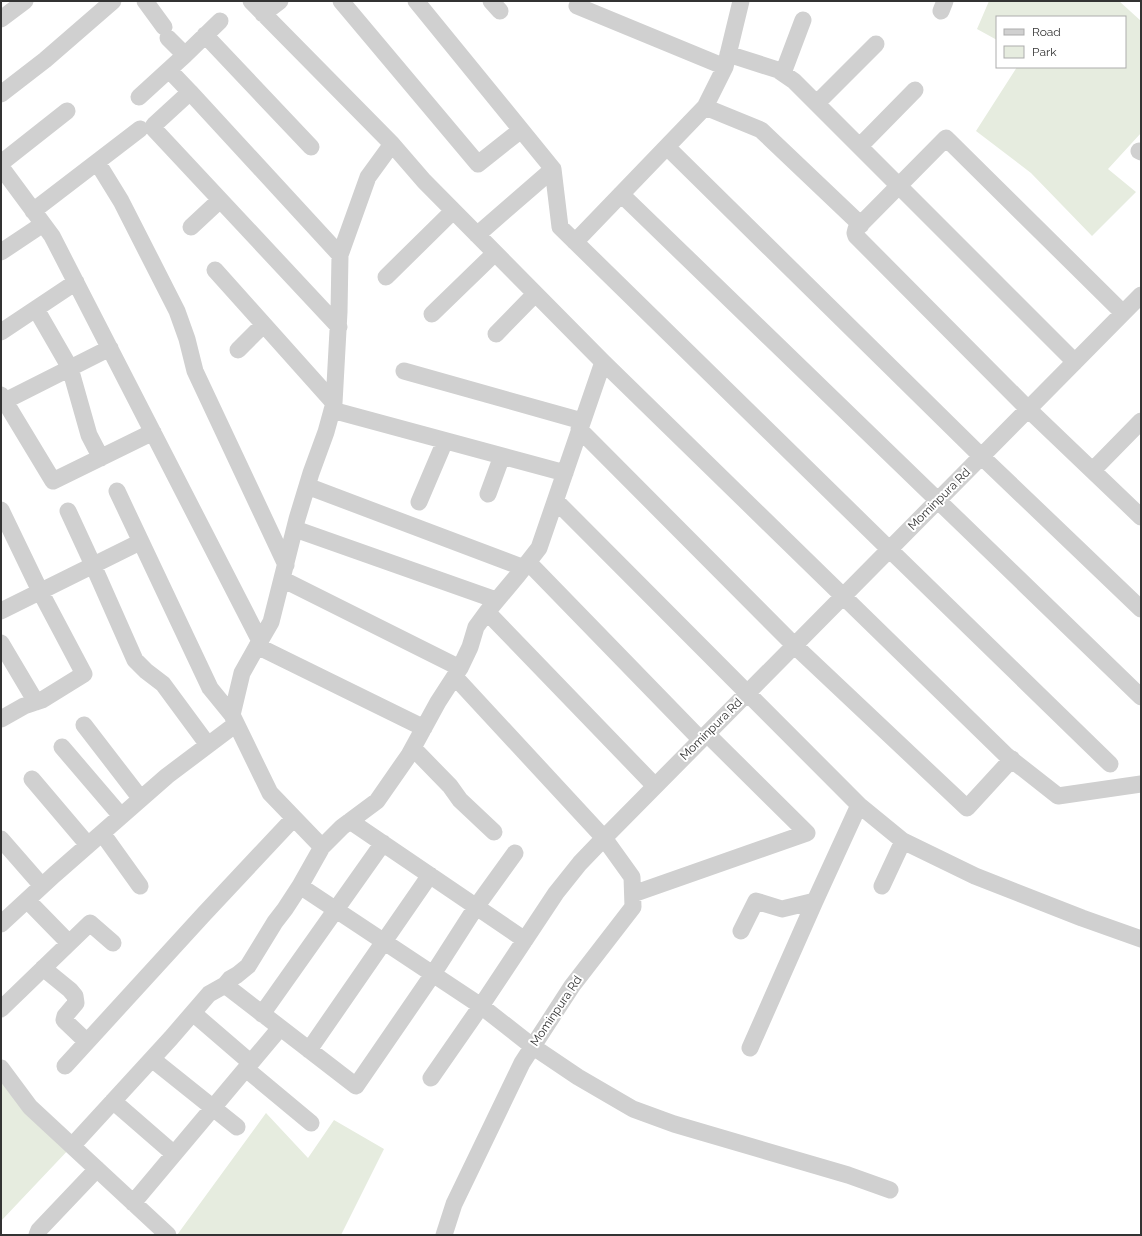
<svg xmlns="http://www.w3.org/2000/svg" width="1142" height="1236" viewBox="0 0 1142 1236" font-family="Raleway,sans-serif">
<rect width="100%" height="100%" fill="#fff"/>
<path fill="#e6ecdf" d="M 989,1 L 1119,1 L 1141,21 L 1141,133 L 1108,169 L 1136,192 L 1092,236 L 1031,173 L 976,131 L 1017,67 L 1125,67 L 1125,17 L 997,17 L 997,40 L 977,29 Z
M 1,1068 L 72,1146 L 1,1221 Z
M 266,1113 L 308,1158 L 334,1120 L 384,1149 L 341,1235 L 177,1235 Z"/>
<g fill="none" stroke-linecap="round" stroke-linejoin="round">
<path stroke="#d0d0d0" stroke-width="17" d="M 145,1 L 164,27
M 251,1 L 392,144 L 424,181 L 603,362 L 1007,756 L 1058,796 L 1141,784
M 341,1 L 478,164 L 521,130
M 416,1 L 553,169 L 477,235
M 491,1 L 500,11
M 580,1 L 577,6 L 725,67
M 941,11 L 945,1
M 263,14 L 280,1
M 1,19 L 25,1
M 205,35 L 311,147
M 168,38 L 185,55
M 728,54 L 778,70 L 794,81 L 1075,362
M 169,70 L 190,92
M 783,73 L 803,20
M 1,94 L 45,60 L 113,1
M 139,97 L 185,55 L 220,21
M 817,103 L 876,44
M 705,107 L 761,130 L 861,225
M 860,146 L 915,90
M 667,147 L 981,456 L 1141,609
M 1139,151 L 1141,152
M 97,162 L 121,201 L 177,311 L 187,339 L 195,371 L 286,565
M 1,163 L 67,111
M 1,167 L 52,236 L 260,641 L 242,673 L 232,715 L 270,793 L 322,847 L 300,886 L 481,1006 L 532,1046 L 578,1077 L 633,1109 L 674,1124 L 848,1175 L 890,1190
M 553,169 L 560,227 L 889,549 L 1110,764
M 621,194 L 1141,697
M 33,211 L 140,129
M 191,227 L 220,200
M 575,242 L 705,107 L 725,67 L 741,1
M 1,252 L 43,224
M 215,270 L 334,403
M 386,277 L 453,211
M 36,309 L 70,368 L 89,435 L 101,458
M 1123,313 L 946,138 L 856,229 L 855,233 L 856,236 L 1028,409 L 1141,517
M 432,314 L 495,253
M 339,327 L 154,129 L 154,125 L 190,92 L 340,255
M 1,332 L 76,282
M 496,334 L 535,294
M 238,350 L 263,325
M 404,371 L 582,421
M 1,395 L 53,481 L 153,432
M 1,403 L 110,348
M 332,410 L 565,473
M 579,429 L 794,645 L 967,808 L 1012,759
M 1093,470 L 1141,421
M 307,486 L 524,568
M 117,491 L 210,688 L 232,715
M 488,494 L 502,456
M 556,501 L 859,805 L 903,841 L 975,876 L 1082,918 L 1141,939
M 419,502 L 445,441
M 1,510 L 40,591 L 84,674 L 42,700 L 24,706 L 1,719
M 68,511 L 93,565 L 135,660 L 146,671 L 163,684 L 208,745
M 295,529 L 496,600
M 528,562 L 701,740
M 282,579 L 460,668
M 1,611 L 140,542
M 487,612 L 655,786
M 260,641 L 271,622 L 297,519 L 311,473 L 326,432 L 334,403 L 339,312 L 340,255 L 368,177 L 392,144
M 1,643 L 36,702
M 257,646 L 424,728
M 84,725 L 141,799
M 62,747 L 121,816
M 413,748 L 450,786 L 460,800 L 494,832
M 32,779 L 88,845
M 350,821 L 525,940
M 102,833 L 140,886
M 1,839 L 42,886
M 322,847 L 342,827 L 377,801 L 409,755 L 438,702 L 460,668 L 470,647 L 476,627 L 487,612 L 518,575 L 539,548 L 603,362
M 300,886 L 285,909 L 275,922 L 248,966 L 237,975 L 230,979 L 225,985 L 356,1086 L 433,974 L 476,907 L 515,853
M 882,886 L 903,841
M 633,894 L 807,833 L 707,734
M 27,900 L 69,943
M 1,924 L 54,875 L 167,776 L 236,724
M 741,931 L 756,901 L 782,909 L 815,901
M 43,968 L 70,990 L 75,996 L 76,1003 L 65,1016 L 64,1020 L 87,1042
M 1,1009 L 90,923 L 113,943
M 193,1013 L 251,1063
M 262,1014 L 383,843
M 750,1048 L 815,901 L 859,805
M 309,1050 L 430,875
M 152,1059 L 237,1127
M 65,1066 L 204,914 L 294,818
M 1,1068 L 30,1107 L 168,1235
M 246,1069 L 311,1123
M 431,1078 L 481,1006 L 556,893 L 580,863 L 604,838 L 455,677
M 113,1101 L 174,1154
M 72,1146 L 171,1038 L 209,994 L 225,985
M 133,1203 L 280,1028
M 37,1235 L 39,1230 L 97,1169
M 444,1235 L 454,1204 L 522,1063 L 572,986 L 633,907 L 632,877 L 604,838 L 1141,295"/>
</g>
<g text-anchor="middle" dominant-baseline="central" stroke-width="4" stroke-linejoin="round" paint-order="stroke">
<g font-size="12" fill="#333" stroke="#fff">
<text transform="translate(939 499) rotate(-45)">Mominpura Rd</text>
<text transform="translate(711 729) rotate(-45)">Mominpura Rd</text>
<text transform="translate(556 1011) rotate(-56)">Mominpura Rd</text>
</g>
</g>
<rect width="1142" height="1236" fill="none" stroke="#333333" stroke-width="4"/>
<rect x="996" y="16" width="130" height="52" fill="#ffffff" stroke="#adadad"/>
<rect x="1004" y="29" width="20" height="6" fill="#d0d0d0" stroke="#adadad"/>
<text x="1032" y="36" font-size="12" fill="#333333">Road</text>
<rect x="1004" y="46" width="20" height="12" fill="#e6ecdf" stroke="#adadad"/>
<text x="1032" y="56" font-size="12" fill="#333333">Park</text>
</svg>
